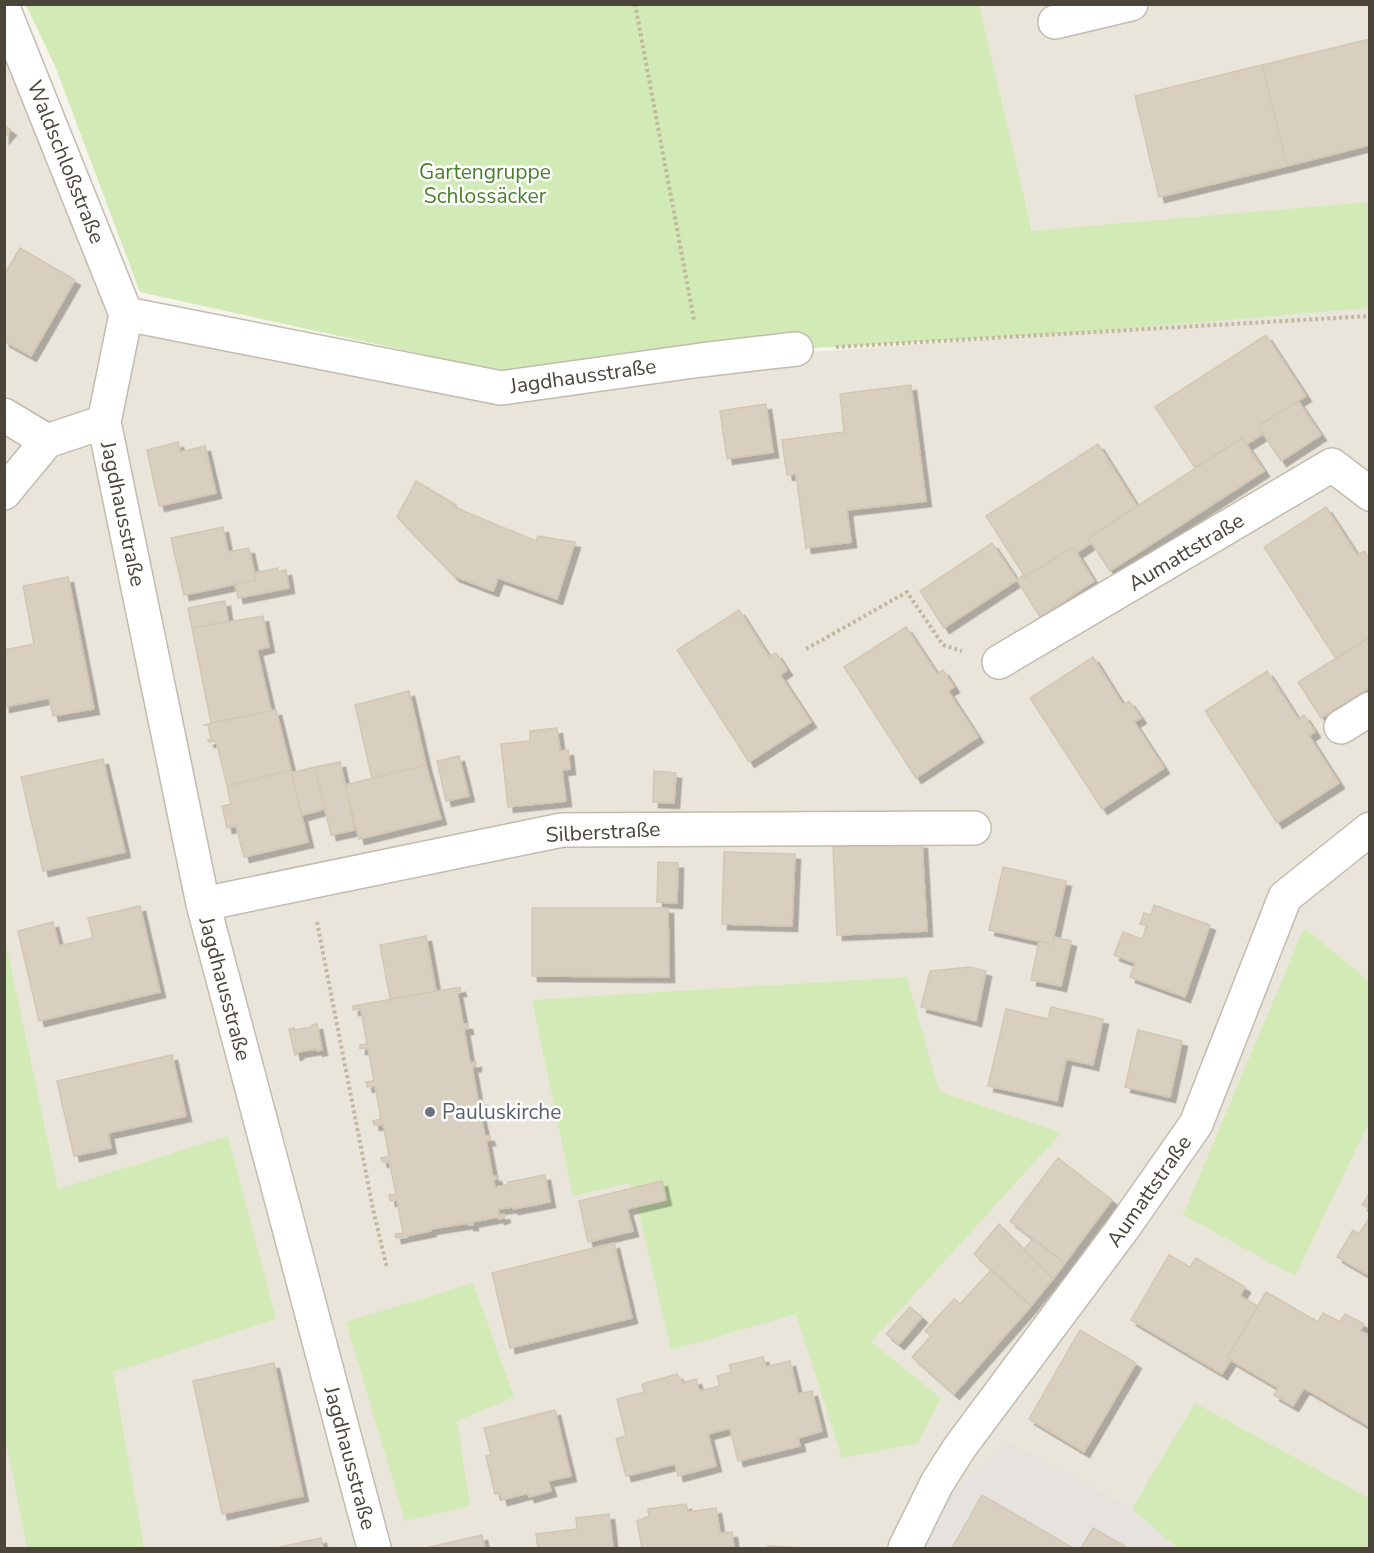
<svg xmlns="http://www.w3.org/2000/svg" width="1374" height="1553" viewBox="0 0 1374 1553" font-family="'Nunito Sans',sans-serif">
<defs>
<filter id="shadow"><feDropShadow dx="5.5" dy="5.5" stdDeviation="0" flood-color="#0004"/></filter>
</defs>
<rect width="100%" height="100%" fill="#f6f3ec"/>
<path fill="#eae5da" d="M 979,5 L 1369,5 L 1369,1548 L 1177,1548 L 1132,1509 L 906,1548 L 5,1548 L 4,10 L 126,314 L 501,388 L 701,360 L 1058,334 L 1011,146 Z"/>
<path fill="#e6e2dd" d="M 1005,1440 L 1132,1509 L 1177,1548 L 906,1548 L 909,1537 Z"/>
<path fill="#d2eab5" d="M 26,5 L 979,5 L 1032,231 L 1369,202 L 1369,308 L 1059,334 L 796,349 L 512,374 L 140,292 L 55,66 Z
M 1304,928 L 1369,981 L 1369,1122 L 1295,1276 L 1183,1215 Z
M 5,939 L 58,1189 L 228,1136 L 276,1319 L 113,1372 L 144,1548 L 27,1548 L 4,1431 Z
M 907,977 L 939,1091 L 1061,1133 L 871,1342 L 941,1398 L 918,1443 L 842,1458 L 796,1314 L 671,1350 L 640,1217 L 630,1183 L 573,1196 L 532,1000 Z
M 473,1283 L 514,1397 L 457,1421 L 470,1506 L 405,1521 L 346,1322 Z
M 1195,1403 L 1369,1498 L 1369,1548 L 1177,1548 L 1132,1509 Z"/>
<path fill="#d8cfc1" stroke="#d3c7b4" stroke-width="1.5" filter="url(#shadow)" d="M 1370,39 L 1370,145 L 1287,166 L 1262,65 Z
M 1262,65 L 1287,166 L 1159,197 L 1135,96 Z
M 4,125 L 11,130 L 4,138 Z
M 20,248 L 75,280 L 31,356 L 4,341 L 4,275 Z
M 1266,335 L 1306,396 L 1258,426 L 1263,434 L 1247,444 L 1242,438 L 1195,468 L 1155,407 Z
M 911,385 L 926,501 L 847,510 L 851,542 L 806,548 L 796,474 L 787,475 L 782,440 L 844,432 L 840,394 Z
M 1298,401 L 1321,435 L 1281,461 L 1258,426 Z
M 766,404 L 773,452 L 727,459 L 720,411 Z
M 1242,438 L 1264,471 L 1110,571 L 1088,538 Z
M 178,442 L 180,452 L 205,446 L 216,493 L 159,506 L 147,450 Z
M 1098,444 L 1137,506 L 1088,538 L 1091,543 L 1076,553 L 1073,547 L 1025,577 L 986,516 Z
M 416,481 L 456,505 L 454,507 L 536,541 L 538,536 L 575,542 L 557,599 L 498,578 L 493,591 L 454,576 L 397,517 Z
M 1326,507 L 1357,555 L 1364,551 L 1370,560 L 1370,571 L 1368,572 L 1370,575 L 1370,637 L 1336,659 L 1264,547 Z
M 223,527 L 228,552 L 249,548 L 256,580 L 184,595 L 171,538 Z
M 992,543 L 1017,580 L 944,628 L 920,591 Z
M 1073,547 L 1094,581 L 1040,617 L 1017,580 L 1024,575 L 1025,577 Z
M 278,568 L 278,572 L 286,570 L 289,588 L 238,598 L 235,584 L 256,580 L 254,573 Z
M 68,577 L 94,709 L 53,716 L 49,698 L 4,707 L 4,650 L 34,644 L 23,586 Z
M 225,601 L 228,621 L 192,628 L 188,608 Z
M 739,610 L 769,657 L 776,653 L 787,670 L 780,675 L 811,722 L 749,762 L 677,650 Z
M 263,616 L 269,647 L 257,650 L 271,711 L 211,723 L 192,628 Z
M 906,627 L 937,674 L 943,670 L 954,687 L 948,691 L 978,737 L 916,778 L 844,667 Z
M 1370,637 L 1370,687 L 1321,718 L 1298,682 Z
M 1093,657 L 1123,705 L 1129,701 L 1141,718 L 1134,722 L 1164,768 L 1102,809 L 1030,698 Z
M 1267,671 L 1298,719 L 1304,715 L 1315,732 L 1309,736 L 1339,783 L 1277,823 L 1205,711 Z
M 409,691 L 426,765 L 372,778 L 355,705 Z
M 276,710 L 291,770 L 227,786 L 216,741 L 209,742 L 208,740 L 211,739 L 208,725 L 203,725 Z
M 557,728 L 560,751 L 568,750 L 570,769 L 562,770 L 566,801 L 508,807 L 501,744 L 530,741 L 530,731 Z
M 459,756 L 469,796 L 446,801 L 437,761 Z
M 103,759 L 125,852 L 43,871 L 21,777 Z
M 340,762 L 355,830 L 331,835 L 315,767 Z
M 426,765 L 441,819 L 359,839 L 345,785 Z
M 315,767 L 325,809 L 302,815 L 291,773 Z
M 291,770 L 308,842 L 244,857 L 236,826 L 227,828 L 222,806 L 231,804 L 227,786 Z
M 654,771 L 676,773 L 674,803 L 653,802 Z
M 867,843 L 922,843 L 927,931 L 837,935 L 833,847 L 867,845 Z
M 724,852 L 795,854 L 792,926 L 722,924 Z
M 658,862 L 678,863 L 677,903 L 657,902 Z
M 1003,867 L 1066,881 L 1052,944 L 989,930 Z
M 1154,905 L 1210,925 L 1185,997 L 1130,977 L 1135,963 L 1114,955 L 1123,932 L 1142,939 L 1147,926 L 1140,924 L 1144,913 L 1151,915 Z
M 140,906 L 160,992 L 39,1021 L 18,931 L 53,922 L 59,946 L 93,938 L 88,918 Z
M 532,908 L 668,908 L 669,977 L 532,976 Z
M 426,936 L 436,991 L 390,999 L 380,945 Z
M 1054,937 L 1071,941 L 1061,986 L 1031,980 L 1039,941 L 1052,944 Z
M 970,967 L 986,971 L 976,1021 L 921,1007 L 930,971 Z
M 460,987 L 461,991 L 457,991 L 463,1024 L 467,1024 L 468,1029 L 464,1029 L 470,1063 L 476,1062 L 476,1066 L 472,1067 L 478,1101 L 482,1100 L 483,1104 L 478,1105 L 485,1136 L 489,1136 L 490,1140 L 486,1141 L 493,1177 L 496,1176 L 497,1179 L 493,1180 L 495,1187 L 508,1185 L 508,1182 L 545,1175 L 550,1202 L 513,1209 L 513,1207 L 498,1209 L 499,1215 L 504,1214 L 505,1217 L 499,1219 L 498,1217 L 472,1222 L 473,1225 L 468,1225 L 468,1223 L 431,1229 L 431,1231 L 396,1238 L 395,1234 L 403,1233 L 397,1200 L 390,1201 L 389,1195 L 396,1194 L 389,1161 L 382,1162 L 381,1158 L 389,1156 L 383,1124 L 374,1125 L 373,1121 L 381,1119 L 375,1086 L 367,1087 L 366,1082 L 374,1081 L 368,1048 L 360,1049 L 360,1045 L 367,1044 L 361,1009 L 353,1010 L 353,1006 Z
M 1051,1007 L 1103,1019 L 1093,1065 L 1066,1059 L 1057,1101 L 988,1086 L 1006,1009 L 1048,1019 Z
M 317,1024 L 322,1050 L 317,1051 L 316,1049 L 298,1052 L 298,1054 L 295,1055 L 289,1029 L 294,1028 L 294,1030 L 312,1027 L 312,1025 Z
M 1138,1030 L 1182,1041 L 1170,1097 L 1125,1087 Z
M 172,1055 L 186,1116 L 108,1133 L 111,1148 L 74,1156 L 57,1081 Z
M 1058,1158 L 1112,1200 L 1065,1263 L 1010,1221 Z
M 662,1181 L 666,1200 L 627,1209 L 633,1231 L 588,1242 L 579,1201 Z
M 1370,1193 L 1370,1209 L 1362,1205 Z
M 1370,1217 L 1370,1276 L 1337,1257 L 1353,1230 L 1359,1234 Z
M 999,1224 L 1053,1279 L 1031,1306 L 974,1254 Z
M 1033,1239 L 1065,1263 L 1053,1279 L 1024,1249 Z
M 614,1243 L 632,1318 L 510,1348 L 492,1273 Z
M 1169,1255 L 1190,1267 L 1196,1258 L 1245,1287 L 1240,1296 L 1258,1306 L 1227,1358 L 1230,1361 L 1222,1374 L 1131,1320 Z
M 991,1270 L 1031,1306 L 954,1394 L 912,1357 L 931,1336 L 925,1331 L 954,1299 L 960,1304 Z
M 1266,1292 L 1318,1322 L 1323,1313 L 1340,1322 L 1345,1314 L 1364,1324 L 1360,1331 L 1370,1336 L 1370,1427 L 1304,1388 L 1293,1406 L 1274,1395 L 1278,1388 L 1227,1358 Z
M 910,1307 L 922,1317 L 899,1344 L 886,1334 Z
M 1080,1330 L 1136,1363 L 1084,1452 L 1029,1419 Z
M 763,1357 L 766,1367 L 790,1361 L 798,1394 L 812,1391 L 822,1431 L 798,1438 L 800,1446 L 738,1461 L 730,1428 L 708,1434 L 716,1466 L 678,1476 L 675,1464 L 626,1476 L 616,1439 L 626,1436 L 617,1399 L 644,1392 L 642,1384 L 677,1374 L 683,1383 L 696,1379 L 699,1391 L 720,1386 L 717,1376 L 731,1372 L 729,1365 Z
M 274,1363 L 303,1496 L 222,1514 L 193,1381 Z
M 555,1410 L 571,1476 L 548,1481 L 551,1491 L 529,1497 L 528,1493 L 502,1500 L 500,1493 L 495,1494 L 486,1456 L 491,1455 L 484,1428 Z
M 982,1495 L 1073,1548 L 952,1548 Z
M 686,1504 L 688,1512 L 716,1508 L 720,1533 L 732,1532 L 734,1548 L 642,1548 L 637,1521 L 649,1516 L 648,1509 Z
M 609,1514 L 613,1548 L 538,1548 L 536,1534 L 577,1529 L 576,1518 Z
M 1093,1528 L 1128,1548 L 1081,1548 Z
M 482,1535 L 485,1548 L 426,1548 Z
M 321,1538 L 323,1548 L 276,1548 Z
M 768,1546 L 808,1548 L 768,1548 Z"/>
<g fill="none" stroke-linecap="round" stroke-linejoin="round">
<g stroke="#c2bbae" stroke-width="36">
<path id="minor" d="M 4,10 L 126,314
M 1055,22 L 1131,4
M 4,415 L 47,441 L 104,422 L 203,904 L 374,1548
M 104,422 L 126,314 L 501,388 L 701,360 L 796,349
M 4,493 L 47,441
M 999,662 L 1332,465 L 1370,494
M 1341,727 L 1370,709
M 203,904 L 562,830 L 974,828
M 905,1548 L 937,1483 L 960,1447 L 1124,1227 L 1196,1124 L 1285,897 L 1370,829"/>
</g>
<path stroke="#c4b79f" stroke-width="4" stroke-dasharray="3 3" stroke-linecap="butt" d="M 635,4 L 694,320
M 836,347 L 1370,316
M 806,649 L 907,592 L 943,645 L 962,651
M 317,922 L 373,1209 L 387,1268"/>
<use href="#minor" stroke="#fff" stroke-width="33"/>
</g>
<circle fill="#6b7280" stroke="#fff" stroke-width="2" cx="430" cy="1112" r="6"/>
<g text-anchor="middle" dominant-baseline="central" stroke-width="5" stroke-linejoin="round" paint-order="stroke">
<g font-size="21" fill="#4b4439" stroke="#fff">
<text transform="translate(66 162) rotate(68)">Waldschloßstraße</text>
<text transform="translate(583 376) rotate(-8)">Jagdhausstraße</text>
<text transform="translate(123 514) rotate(78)">Jagdhausstraße</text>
<text transform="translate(1186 552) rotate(-31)">Aumattstraße</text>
<text transform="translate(603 832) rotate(-3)">Silberstraße</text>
<text transform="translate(225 989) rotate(75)">Jagdhausstraße</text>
<text transform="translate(1149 1191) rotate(-55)">Aumattstraße</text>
<text transform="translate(350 1458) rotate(75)">Jagdhausstraße</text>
</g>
<g font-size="21" fill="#4a7f2a" stroke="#fff">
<text x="485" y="172">Gartengruppe<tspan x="485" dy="24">Schlossäcker</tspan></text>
</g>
<g font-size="21" fill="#5b616d" stroke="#fff" text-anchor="start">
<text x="442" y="1112">Pauluskirche</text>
</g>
</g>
<rect width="1374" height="1553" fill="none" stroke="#4b4439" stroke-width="12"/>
</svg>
